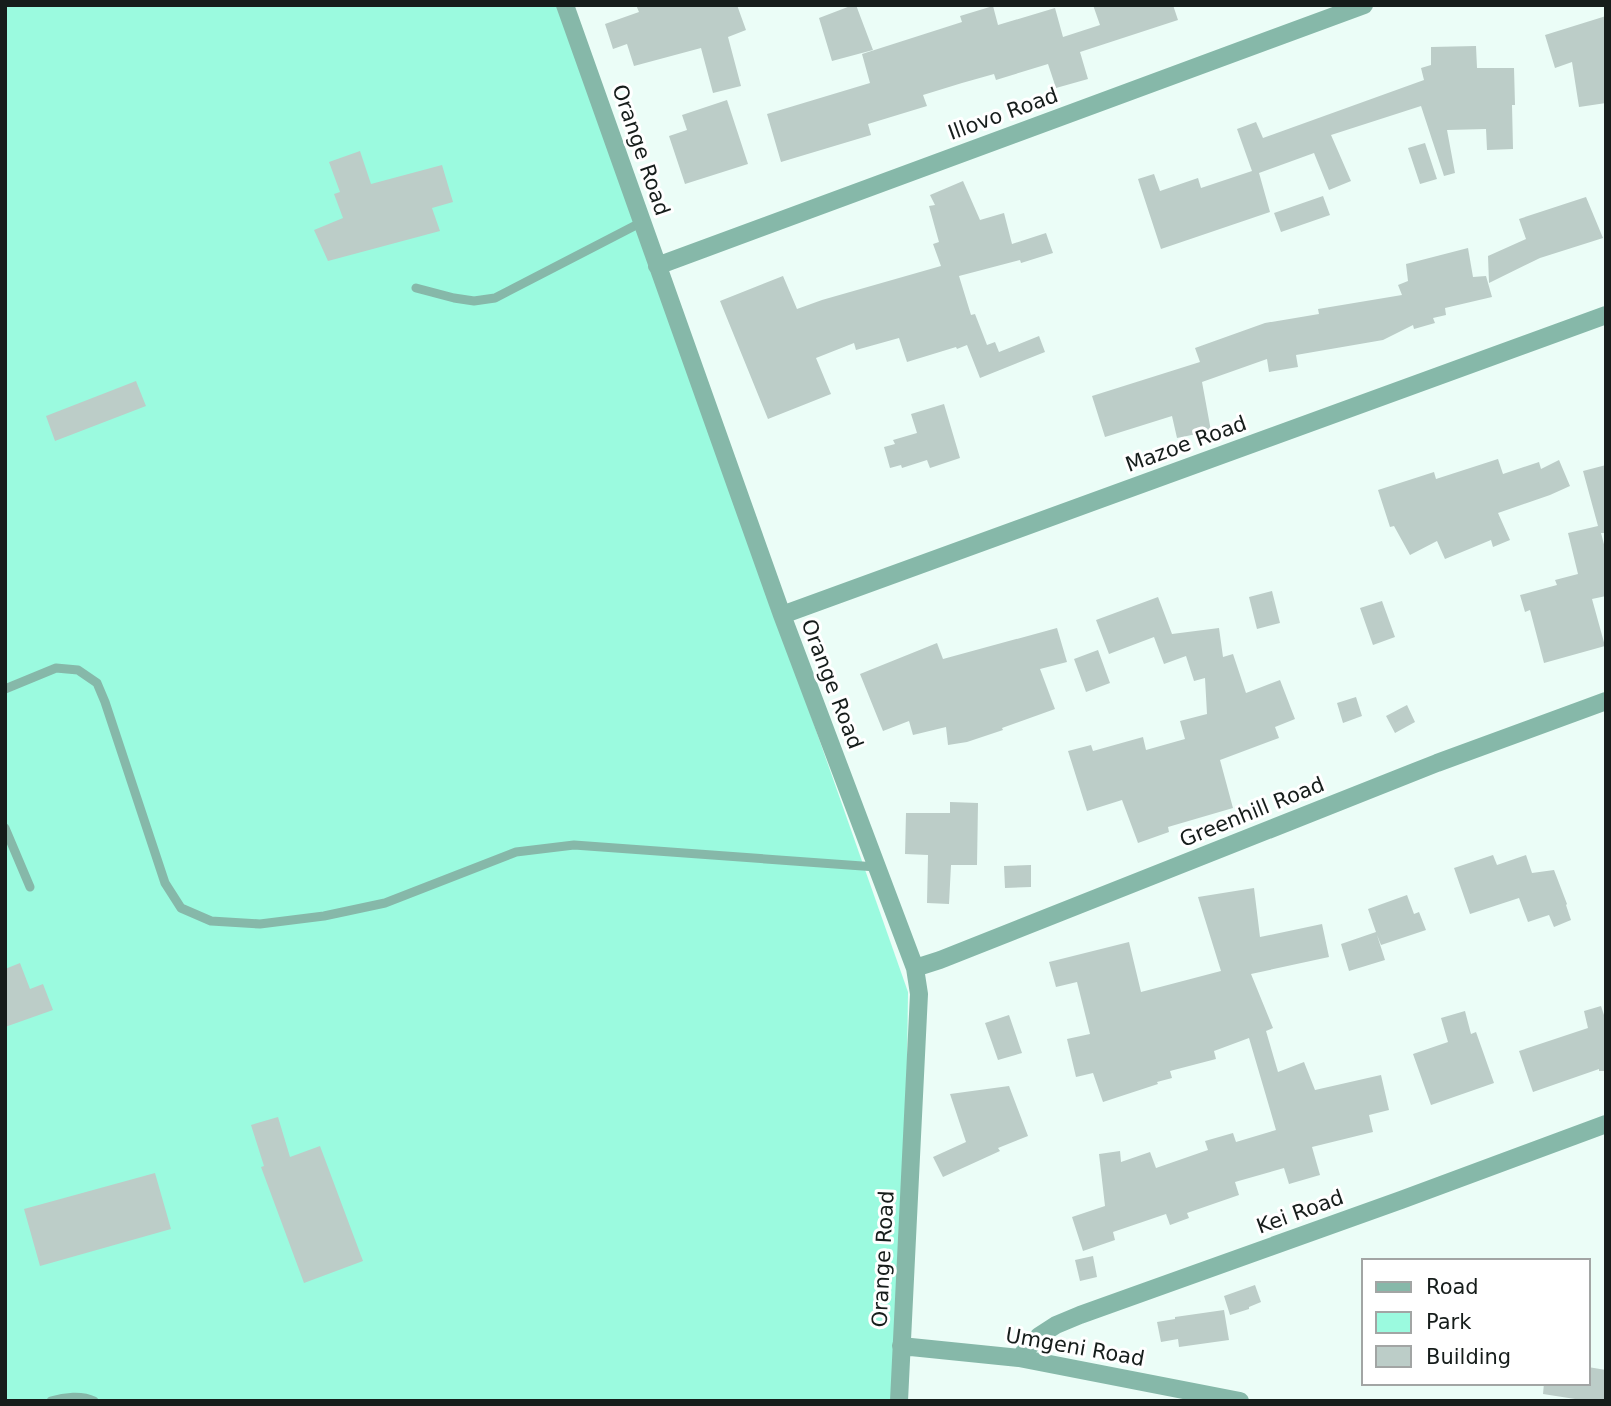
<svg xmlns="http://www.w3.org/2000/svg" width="1611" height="1406" viewBox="0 0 1611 1406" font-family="'DejaVu Sans',sans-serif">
<rect width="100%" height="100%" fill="#ebfdf7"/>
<path fill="#9bfadf" d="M 5,5 L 561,5 L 908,992 L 903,1360 L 900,1401 L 5,1401 Z"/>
<path fill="#bccdc8" d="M 636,5 L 737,5 L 746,30 L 728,37 L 741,86 L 713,93 L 701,48 L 634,66 L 627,44 L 613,49 L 605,24 L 639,12 Z
M 853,5 L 856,5 L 873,50 L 832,61 L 819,18 Z
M 1093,5 L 1173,5 L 1178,20 L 1080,52 L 1088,79 L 1056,88 L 1048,64 L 996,80 L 994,74 L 962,83 L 923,95 L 927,106 L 868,124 L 871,135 L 781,162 L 767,114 L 870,83 L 862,54 L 962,22 L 960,16 L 993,6 L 998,25 L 1055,8 L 1063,37 L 1100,25 Z
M 1606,16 L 1606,103 L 1579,107 L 1572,62 L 1555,68 L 1545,35 Z
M 1476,46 L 1477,68 L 1514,68 L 1515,105 L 1512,105 L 1513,149 L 1487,150 L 1486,129 L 1447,130 L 1455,173 L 1444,176 L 1421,106 L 1331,135 L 1351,181 L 1329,190 L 1314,153 L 1259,173 L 1270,212 L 1161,249 L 1138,179 L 1154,174 L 1160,191 L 1198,178 L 1201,188 L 1252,171 L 1237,129 L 1256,122 L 1263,138 L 1424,80 L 1421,68 L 1431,65 L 1431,47 Z
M 727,100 L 748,164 L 685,184 L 669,136 L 687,130 L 682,115 Z
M 1425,143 L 1437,179 L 1420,184 L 1408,148 Z
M 360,151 L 371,184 L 442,165 L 453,202 L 432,208 L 440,231 L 328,261 L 314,230 L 343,218 L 334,194 L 340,192 L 329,162 Z
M 963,181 L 980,220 L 1004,213 L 1012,244 L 1046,233 L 1053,253 L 1021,263 L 1020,260 L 959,276 L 971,315 L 975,314 L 987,345 L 995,342 L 999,352 L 1039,336 L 1045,352 L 980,378 L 967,345 L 957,349 L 956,347 L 907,362 L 899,338 L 856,350 L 854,343 L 816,358 L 831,394 L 768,419 L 720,301 L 783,276 L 797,309 L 822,300 L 941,266 L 933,244 L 939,242 L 929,206 L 935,205 L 930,195 Z
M 1323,196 L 1330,215 L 1281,232 L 1274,213 Z
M 1586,197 L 1603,238 L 1540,258 L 1489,283 L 1488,256 L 1526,239 L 1519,219 Z
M 1468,248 L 1473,277 L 1486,276 L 1492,297 L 1445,308 L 1446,315 L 1433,318 L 1435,323 L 1414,329 L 1413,325 L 1383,340 L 1296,355 L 1298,367 L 1269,372 L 1267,359 L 1202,382 L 1211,431 L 1177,438 L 1172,416 L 1105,437 L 1092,396 L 1200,362 L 1195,348 L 1265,323 L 1319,314 L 1318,309 L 1402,295 L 1398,285 L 1408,281 L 1406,264 Z
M 136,381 L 146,406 L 55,441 L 46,416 Z
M 944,404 L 960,458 L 930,468 L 927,460 L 902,468 L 901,465 L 890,468 L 884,447 L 895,444 L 893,440 L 917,433 L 911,414 Z
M 1498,459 L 1503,474 L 1539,462 L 1541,469 L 1559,460 L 1570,486 L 1550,495 L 1498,513 L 1510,540 L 1493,547 L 1491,540 L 1445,559 L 1437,541 L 1410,555 L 1394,526 L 1390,527 L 1378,490 L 1434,472 L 1436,479 Z
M 1606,465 L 1606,533 L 1601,533 L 1606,552 L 1606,596 L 1592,599 L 1605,646 L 1544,663 L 1530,610 L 1525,612 L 1520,595 L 1557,585 L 1555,580 L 1578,574 L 1568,533 L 1598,526 L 1583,471 Z
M 1272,591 L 1280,623 L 1257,629 L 1249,597 Z
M 1158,597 L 1172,634 L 1219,628 L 1223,657 L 1233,654 L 1246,693 L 1280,680 L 1295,719 L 1275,727 L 1279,738 L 1220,760 L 1233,808 L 1168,827 L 1169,832 L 1138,843 L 1122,800 L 1087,811 L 1068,751 L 1091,745 L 1093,751 L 1143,737 L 1146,750 L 1185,739 L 1180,721 L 1207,714 L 1205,678 L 1194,681 L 1186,656 L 1164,664 L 1154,637 L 1109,654 L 1096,620 Z
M 1382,601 L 1395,637 L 1373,645 L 1360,608 Z
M 1057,628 L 1067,662 L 1040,669 L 1055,709 L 1002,728 L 1003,730 L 967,742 L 948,745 L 946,727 L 913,735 L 909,721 L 883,731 L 860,674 L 937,643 L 943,659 Z
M 1098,650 L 1110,683 L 1086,692 L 1074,659 Z
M 1356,697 L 1362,716 L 1343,723 L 1337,703 Z
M 1407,705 L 1415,722 L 1395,733 L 1386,716 Z
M 950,802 L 978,803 L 977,865 L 951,865 L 949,904 L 927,903 L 928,855 L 905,854 L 906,813 L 950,813 Z
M 1493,855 L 1497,865 L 1526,855 L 1532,873 L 1554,870 L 1567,904 L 1566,905 L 1571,920 L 1554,927 L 1549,915 L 1528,922 L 1519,898 L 1470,914 L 1454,868 Z
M 1031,865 L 1031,887 L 1005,888 L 1004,866 Z
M 1254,888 L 1260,937 L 1322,924 L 1329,957 L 1251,974 L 1273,1028 L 1266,1031 L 1278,1072 L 1304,1062 L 1315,1090 L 1381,1075 L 1389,1110 L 1369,1115 L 1373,1132 L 1312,1147 L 1320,1175 L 1289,1184 L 1284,1168 L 1235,1182 L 1239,1195 L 1187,1213 L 1189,1218 L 1170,1225 L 1166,1214 L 1113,1232 L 1115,1240 L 1083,1251 L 1072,1217 L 1105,1206 L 1099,1154 L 1120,1151 L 1121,1162 L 1150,1152 L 1156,1168 L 1208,1150 L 1205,1141 L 1233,1133 L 1236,1142 L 1276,1130 L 1249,1038 L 1214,1051 L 1216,1059 L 1170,1071 L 1172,1078 L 1157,1082 L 1158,1084 L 1103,1102 L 1093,1073 L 1076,1077 L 1067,1039 L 1090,1034 L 1077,982 L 1056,987 L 1049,962 L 1129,942 L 1141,992 L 1221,971 L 1198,897 Z
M 1407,895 L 1414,914 L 1419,912 L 1426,930 L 1381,945 L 1377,935 L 1385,960 L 1349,971 L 1341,944 L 1376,932 L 1368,909 Z
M 20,963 L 30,989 L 43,984 L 53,1010 L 5,1027 L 5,969 Z
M 1601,1006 L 1606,1021 L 1606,1071 L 1599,1071 L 1599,1069 L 1533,1092 L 1519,1051 L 1588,1028 L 1584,1011 Z
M 1465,1011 L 1471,1034 L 1476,1032 L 1494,1083 L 1431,1105 L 1413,1054 L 1448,1042 L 1441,1018 Z
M 1009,1015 L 1022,1053 L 998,1060 L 985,1023 Z
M 1009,1086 L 1028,1136 L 998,1148 L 1000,1151 L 943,1177 L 933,1157 L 966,1142 L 950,1094 Z
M 278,1117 L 290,1157 L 320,1146 L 363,1261 L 304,1283 L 261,1167 L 264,1166 L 251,1125 Z
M 155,1173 L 171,1229 L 40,1266 L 24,1209 Z
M 1093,1256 L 1097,1277 L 1080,1281 L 1075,1260 Z
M 1255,1285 L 1261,1302 L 1249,1307 L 1249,1309 L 1230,1315 L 1224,1296 Z
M 1224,1310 L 1229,1340 L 1179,1347 L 1178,1339 L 1161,1342 L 1157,1322 L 1175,1319 L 1175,1317 Z
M 1588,1367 L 1606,1370 L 1606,1401 L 1588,1401 L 1543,1394 L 1544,1383 L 1588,1383 Z"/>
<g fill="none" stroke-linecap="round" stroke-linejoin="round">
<path stroke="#86b8a9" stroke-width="9" d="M 416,288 L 454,298 L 474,301 L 495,298 L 642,222
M 5,689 L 56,668 L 78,670 L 97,683 L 105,702 L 165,883 L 181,908 L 211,921 L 260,924 L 324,916 L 385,903 L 516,852 L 574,845 L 876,867
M 5,828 L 30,887
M 51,1401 C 64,1397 82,1395 94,1401"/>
<path stroke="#86b8a9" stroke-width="18" d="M 565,5 L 782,615 L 915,968 L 919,994 L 899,1401
M 657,266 L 1364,5
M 782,615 L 1606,315
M 915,968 L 940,960 L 1437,763 L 1606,701
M 901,1346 L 1019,1358 L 1240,1401
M 1019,1358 L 1039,1336 L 1056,1325 L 1080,1315 L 1401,1200 L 1606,1124"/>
</g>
<g text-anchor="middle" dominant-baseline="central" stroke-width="6" stroke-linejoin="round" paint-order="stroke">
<g font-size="21" fill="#161d1b" stroke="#fff">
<text transform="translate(1003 114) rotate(-20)">Illovo Road</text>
<text transform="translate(641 150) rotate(71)">Orange Road</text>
<text transform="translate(1186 444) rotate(-20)">Mazoe Road</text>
<text transform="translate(832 684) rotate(69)">Orange Road</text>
<text transform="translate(1252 812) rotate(-22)">Greenhill Road</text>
<text transform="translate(1300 1212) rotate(-20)">Kei Road</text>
<text transform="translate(883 1259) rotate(-87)">Orange Road</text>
<text transform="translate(1075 1347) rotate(10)">Umgeni Road</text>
</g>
</g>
<rect width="1611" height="1406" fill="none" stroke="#161d1b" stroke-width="14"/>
<rect x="1362" y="1259" width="228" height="126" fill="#ffffff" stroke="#a2a5a4" stroke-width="2"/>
<rect x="1376" y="1282" width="35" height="10" fill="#86b8a9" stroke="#a2a5a4" stroke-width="2"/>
<text x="1426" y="1294" font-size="21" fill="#161d1b">Road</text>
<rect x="1376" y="1312" width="35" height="21" fill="#9bfadf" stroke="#a2a5a4" stroke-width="2"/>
<text x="1426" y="1329" font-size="21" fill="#161d1b">Park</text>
<rect x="1376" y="1346" width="35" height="21" fill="#bccdc8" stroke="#a2a5a4" stroke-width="2"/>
<text x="1426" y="1364" font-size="21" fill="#161d1b">Building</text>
</svg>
